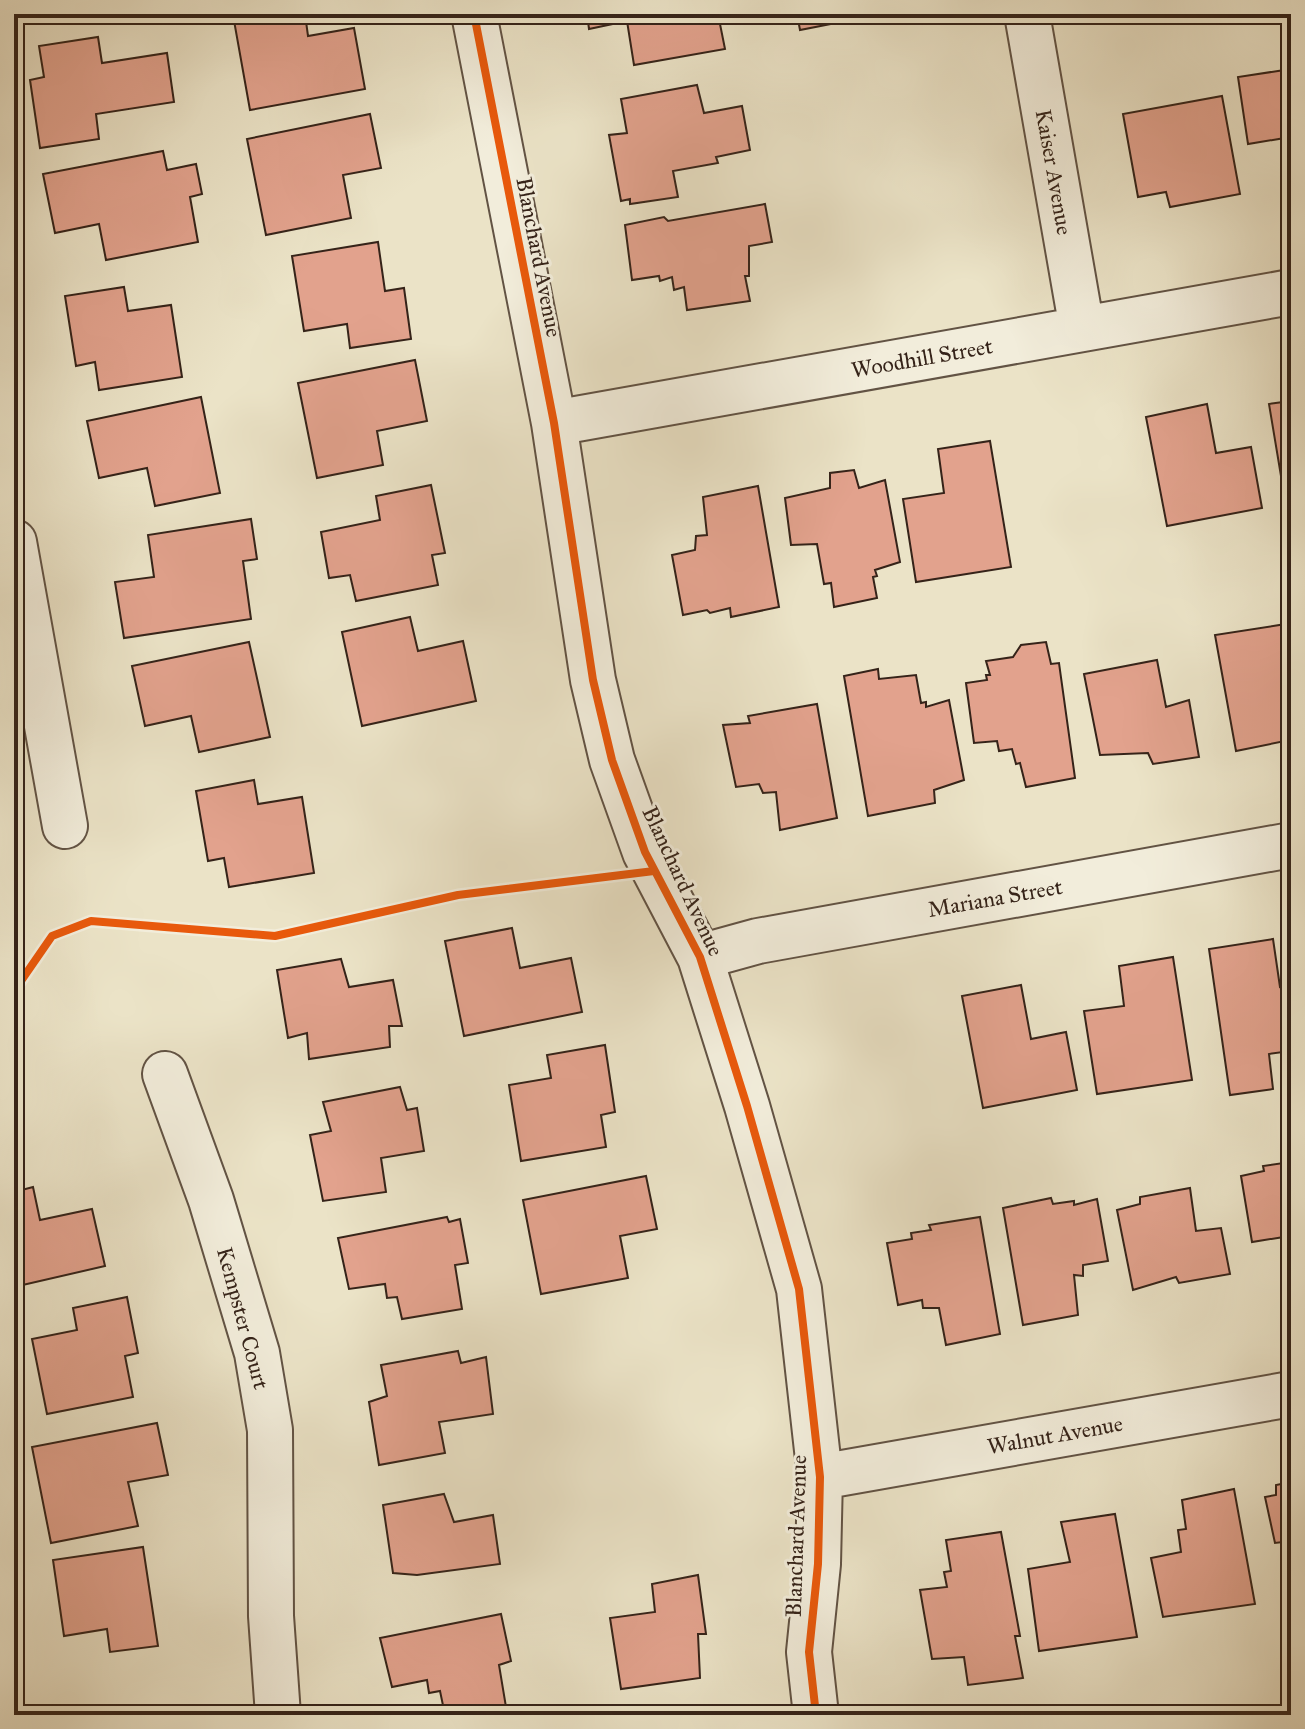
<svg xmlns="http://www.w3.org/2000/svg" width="1305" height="1729" viewBox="0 0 1305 1729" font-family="'IM FELL Great Primer',serif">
<rect width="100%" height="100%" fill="#ebe3c7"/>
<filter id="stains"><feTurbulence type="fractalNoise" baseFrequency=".0025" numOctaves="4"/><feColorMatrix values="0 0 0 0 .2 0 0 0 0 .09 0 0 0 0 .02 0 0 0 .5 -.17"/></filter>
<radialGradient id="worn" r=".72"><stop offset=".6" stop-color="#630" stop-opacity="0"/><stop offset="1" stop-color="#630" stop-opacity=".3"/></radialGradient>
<path fill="#e2a28d" stroke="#352319" stroke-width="2" d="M 305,14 L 308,36 L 354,28 L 365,89 L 250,110 L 233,15 Z
M 587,14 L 718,14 L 725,49 L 634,65 L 627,21 L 589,29 Z
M 797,14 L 877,14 L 877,15 L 800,30 Z
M 98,37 L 102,63 L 167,53 L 174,102 L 96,114 L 99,139 L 40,148 L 30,80 L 44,77 L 39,46 Z
M 1291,69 L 1291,176 L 1285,138 L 1248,144 L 1238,77 Z
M 697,85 L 704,113 L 742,106 L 750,150 L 716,157 L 718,163 L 673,171 L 678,197 L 630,204 L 630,199 L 621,201 L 609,135 L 627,133 L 621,99 Z
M 1222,96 L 1240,194 L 1170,207 L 1166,192 L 1138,197 L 1123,114 Z
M 370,114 L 381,168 L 343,175 L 351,218 L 266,235 L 247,139 Z
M 163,151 L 167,170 L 196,164 L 202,194 L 190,197 L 198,242 L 106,260 L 99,224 L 55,233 L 43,174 Z
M 765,204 L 772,242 L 749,246 L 749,276 L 745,276 L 750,301 L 687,310 L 684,287 L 674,290 L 672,277 L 660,281 L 659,276 L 632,280 L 625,225 L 664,217 L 668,221 Z
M 378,242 L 385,291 L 404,288 L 411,339 L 350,348 L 347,324 L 304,331 L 292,256 Z
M 124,287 L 128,311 L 171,305 L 182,377 L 99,390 L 95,362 L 76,366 L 65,296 Z
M 415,360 L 427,421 L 377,431 L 383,465 L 317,478 L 298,383 Z
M 201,397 L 220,493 L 155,506 L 147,468 L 99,478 L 87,421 Z
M 1291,401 L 1291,493 L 1284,494 L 1269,404 Z
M 1207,404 L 1216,453 L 1251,447 L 1262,508 L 1167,526 L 1146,417 Z
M 990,441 L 1011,567 L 916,582 L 903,499 L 944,493 L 938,449 Z
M 854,470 L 859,488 L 885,480 L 900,562 L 875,570 L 877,576 L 873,577 L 877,598 L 834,607 L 831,583 L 824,584 L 817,544 L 791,545 L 785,498 L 830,488 L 830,473 Z
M 431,485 L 445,553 L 432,555 L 438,585 L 356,601 L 350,575 L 329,578 L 321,532 L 380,520 L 376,496 Z
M 758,486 L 779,607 L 731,617 L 730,608 L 710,613 L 707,610 L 683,615 L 672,555 L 695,550 L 696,536 L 707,535 L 703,497 Z
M 251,519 L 257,559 L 243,561 L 251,619 L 124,638 L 115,582 L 154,577 L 148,535 Z
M 410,617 L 418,651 L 463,641 L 476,701 L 362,726 L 342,632 Z
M 1286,624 L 1287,630 L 1291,629 L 1291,701 L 1284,703 L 1290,740 L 1236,751 L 1215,635 Z
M 249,642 L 270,737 L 199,752 L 191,716 L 145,726 L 132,666 Z
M 1046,642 L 1051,664 L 1059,663 L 1075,778 L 1026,787 L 1020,763 L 1016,764 L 1012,749 L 999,751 L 997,741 L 974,743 L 966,683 L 987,680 L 986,675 L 990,675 L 986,661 L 1013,657 L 1021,645 Z
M 1157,660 L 1166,707 L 1189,700 L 1199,757 L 1153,764 L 1148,753 L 1100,755 L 1084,674 Z
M 878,669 L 879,679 L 916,675 L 921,703 L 926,702 L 926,707 L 949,700 L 964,780 L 934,790 L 935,803 L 868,816 L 844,676 Z
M 817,704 L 837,818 L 780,830 L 776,792 L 763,793 L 759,784 L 736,787 L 723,725 L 750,723 L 748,716 Z
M 254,780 L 258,804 L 302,797 L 314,873 L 229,887 L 224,858 L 208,861 L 196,791 Z
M 512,928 L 520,968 L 571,958 L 582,1012 L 464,1036 L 445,941 Z
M 1273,939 L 1280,987 L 1291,985 L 1291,1051 L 1269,1054 L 1273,1089 L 1230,1095 L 1209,949 Z
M 1173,957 L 1192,1080 L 1097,1094 L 1084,1011 L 1124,1006 L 1119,966 Z
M 341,959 L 349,987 L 393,980 L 402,1026 L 389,1026 L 390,1047 L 309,1059 L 307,1033 L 288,1038 L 277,970 Z
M 1021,985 L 1031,1039 L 1066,1032 L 1077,1090 L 983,1108 L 962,996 Z
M 605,1045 L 615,1112 L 601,1115 L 606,1147 L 521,1161 L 509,1085 L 551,1078 L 547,1055 Z
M 400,1087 L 407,1110 L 417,1108 L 424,1151 L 381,1158 L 386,1192 L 323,1201 L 310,1135 L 331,1131 L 323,1102 Z
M 1291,1156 L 1291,1243 L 1290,1236 L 1252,1242 L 1241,1176 L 1264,1171 L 1263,1166 L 1284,1163 L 1284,1157 Z
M 646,1176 L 657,1229 L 620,1236 L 628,1278 L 541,1294 L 523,1200 Z
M 33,1187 L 40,1220 L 92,1209 L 105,1266 L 14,1287 L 14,1192 Z
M 1190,1188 L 1196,1231 L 1221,1228 L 1230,1274 L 1179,1283 L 1176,1277 L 1133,1290 L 1117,1210 L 1140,1204 L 1140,1197 Z
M 1051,1198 L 1053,1204 L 1074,1201 L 1074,1205 L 1097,1199 L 1108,1261 L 1083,1265 L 1083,1276 L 1074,1275 L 1078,1315 L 1023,1325 L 1003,1208 Z
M 447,1217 L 449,1222 L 460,1219 L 468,1263 L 455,1265 L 462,1309 L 402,1319 L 397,1297 L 387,1298 L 385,1284 L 349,1289 L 338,1238 Z
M 980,1217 L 1000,1334 L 946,1345 L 939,1308 L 923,1308 L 922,1300 L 898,1305 L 887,1243 L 912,1239 L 911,1233 L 931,1230 L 929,1225 Z
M 127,1297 L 138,1353 L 125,1356 L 133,1397 L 47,1414 L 32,1339 L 77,1330 L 73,1308 Z
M 458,1351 L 461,1363 L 486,1357 L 493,1414 L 439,1422 L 445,1453 L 379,1465 L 369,1402 L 387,1396 L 381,1365 Z
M 157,1423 L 168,1475 L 128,1482 L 138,1526 L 51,1543 L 32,1447 Z
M 1291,1482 L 1291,1541 L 1275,1543 L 1265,1497 L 1276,1495 L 1276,1485 Z
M 1234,1489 L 1255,1604 L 1163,1617 L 1151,1558 L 1181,1552 L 1178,1530 L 1186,1529 L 1182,1500 Z
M 444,1494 L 454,1522 L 493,1515 L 500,1564 L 417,1575 L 393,1573 L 383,1505 Z
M 1115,1514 L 1137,1637 L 1039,1651 L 1028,1569 L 1070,1562 L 1061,1522 Z
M 1001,1532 L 1020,1636 L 1015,1636 L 1023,1678 L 968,1685 L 964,1657 L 932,1659 L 920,1590 L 947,1587 L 944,1572 L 951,1571 L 946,1540 Z
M 143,1547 L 158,1646 L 110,1652 L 107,1629 L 64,1636 L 53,1560 Z
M 698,1575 L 706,1634 L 698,1634 L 700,1678 L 621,1689 L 610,1618 L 655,1612 L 652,1584 Z
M 501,1614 L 511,1661 L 499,1665 L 507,1713 L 445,1715 L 440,1691 L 429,1693 L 427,1680 L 392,1687 L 380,1638 Z"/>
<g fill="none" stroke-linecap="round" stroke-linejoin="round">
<g stroke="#625344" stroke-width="48">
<path id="minor" d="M 474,14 L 554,423 L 593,680 L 612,760 L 645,852 L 700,957 L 747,1106 L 799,1289 L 820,1477 L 818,1564 L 809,1652 L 816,1715
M 1027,14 L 1082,329
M 554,423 L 1291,292
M 14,542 L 65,826
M 700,957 L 758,941 L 1291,845
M 165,1074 L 211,1200 L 257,1353 L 270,1430 L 271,1616 L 278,1715
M 820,1477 L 1291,1394"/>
</g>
<use href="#minor" stroke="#f2eddb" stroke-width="44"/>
<g stroke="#f2eddb" stroke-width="13">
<path id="cycleway" d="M 474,14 L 554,423 L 593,680 L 612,760 L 645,852 L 700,957 L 747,1106 L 799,1289 L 820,1477 L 818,1564 L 809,1652 L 816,1715
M 14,991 L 52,936 L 91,921 L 275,936 L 458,895 L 654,871"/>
</g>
<use href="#cycleway" stroke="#e8590c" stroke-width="8"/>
</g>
<g text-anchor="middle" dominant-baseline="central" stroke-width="6" stroke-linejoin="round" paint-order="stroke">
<g font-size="22" fill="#352319" stroke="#f2eddb">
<text transform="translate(1054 172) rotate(80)">Kaiser Avenue</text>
<text transform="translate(539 257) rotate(79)">Blanchard Avenue</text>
<text transform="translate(922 358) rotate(-10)">Woodhill Street</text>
<text transform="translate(683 881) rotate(65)">Blanchard Avenue</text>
<text transform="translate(995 898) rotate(-10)">Mariana Street</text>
<text transform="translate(243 1318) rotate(75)">Kempster Court</text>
<text transform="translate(1055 1435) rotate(-10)">Walnut Avenue</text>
<text transform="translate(796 1536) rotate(-88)">Blanchard Avenue</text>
</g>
</g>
<rect width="1305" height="1729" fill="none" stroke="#ebe3c7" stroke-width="48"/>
<rect x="16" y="16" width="1273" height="1697" fill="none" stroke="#352319" stroke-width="4"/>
<rect x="24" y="24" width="1257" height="1681" fill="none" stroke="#352319" stroke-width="2"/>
<rect width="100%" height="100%" filter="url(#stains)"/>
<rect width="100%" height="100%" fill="url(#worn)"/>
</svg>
